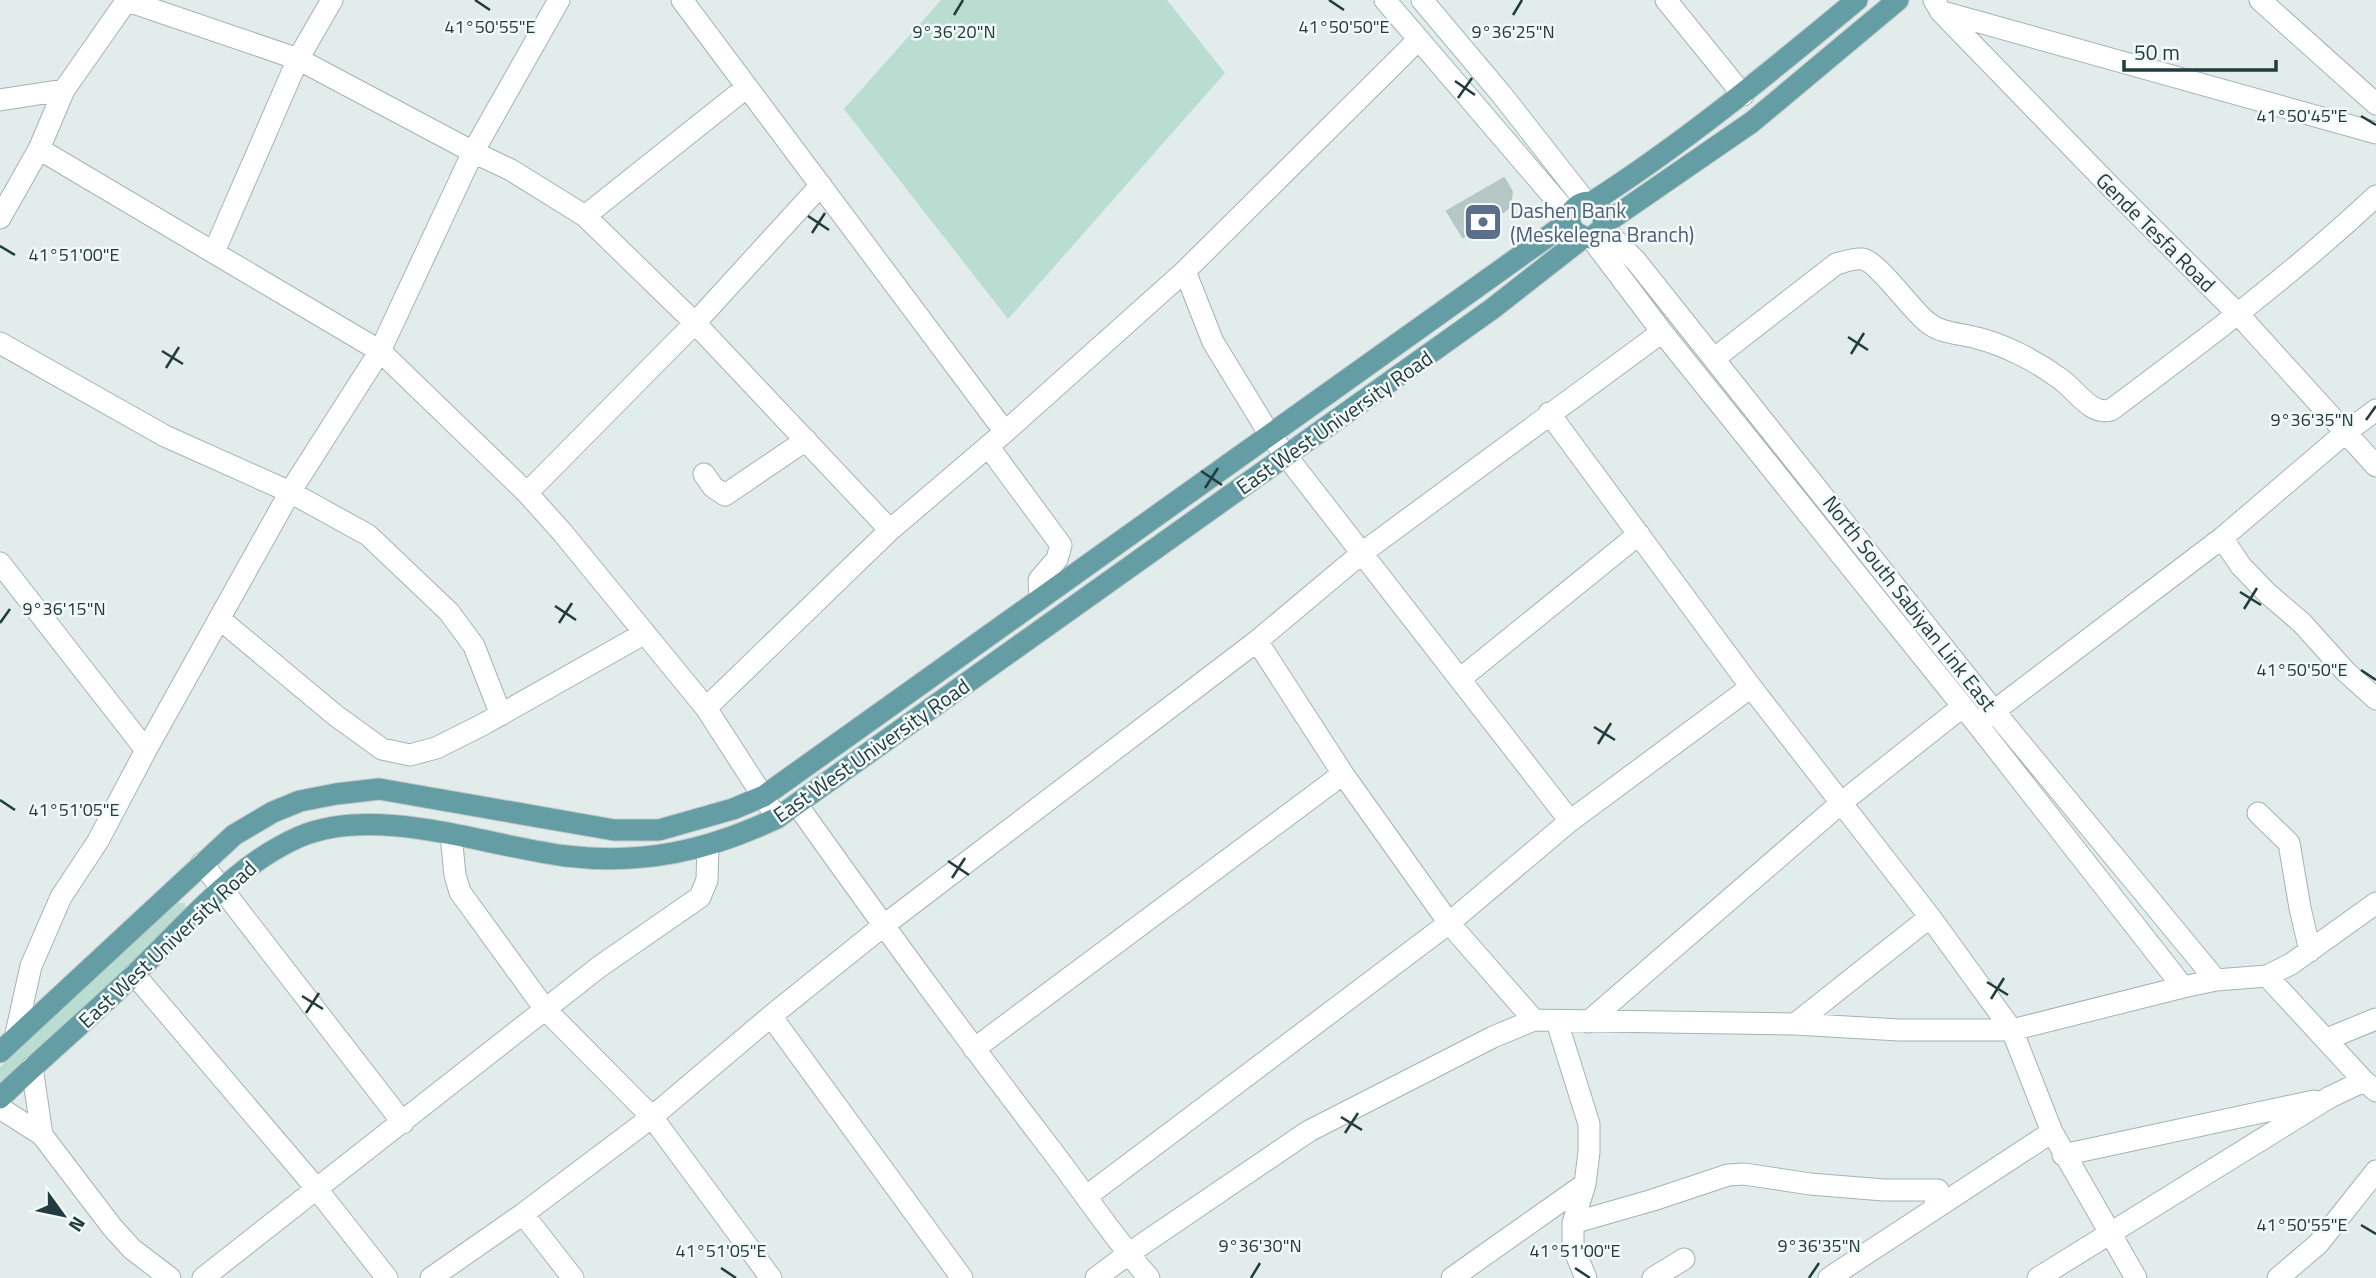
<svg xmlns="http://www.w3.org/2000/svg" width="2376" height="1278" viewBox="0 0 2376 1278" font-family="'Titillium Web',sans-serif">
<rect width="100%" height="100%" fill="#e1eceb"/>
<path fill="#b9ded1" d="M 941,0 L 1167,0 L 1225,73 L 1008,319 L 844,109 Z
M 177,903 L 185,903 L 185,910 L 177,919 L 0,1087 L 0,1067 Z"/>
<path fill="#b6c7c6" stroke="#b3c6c5" stroke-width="2" d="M 1504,178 L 1512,192 L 1510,205 L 1506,210 L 1463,237 L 1447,211 Z"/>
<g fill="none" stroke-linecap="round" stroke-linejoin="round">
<g stroke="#a4b3b4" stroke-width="23">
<path id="minor" d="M 125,0 L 298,59 L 473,152 L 511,170 L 585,216 L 695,323 L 890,530
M 682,0 L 1005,432
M 1666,0 L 1743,95
M 1934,0 L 1941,12 L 2109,185 L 2239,315 L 2376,466
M 2260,0 L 2376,104
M 1943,12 L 2376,133
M 0,100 L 64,90
M 39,149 L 380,351 L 527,493 L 562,532 L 706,708 L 777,818
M 585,216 L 747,87
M 0,218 L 39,149 L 64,90 L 127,0
M 1603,228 L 1636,261 L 1994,711 L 2216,980
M 1591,238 L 1662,332 L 1981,729 L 2183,987
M 214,252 L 298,59 L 332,0
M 1185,271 L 1213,342 L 1270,435 L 1570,821
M 0,343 L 165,436 L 290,492 L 368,535 L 449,612 L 474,646 L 501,715
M 1715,358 L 1836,264 C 1844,262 1853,258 1862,259 C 1878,261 1911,310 1927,322 C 1941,334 1960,333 1977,338 C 2005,345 2036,361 2059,378 C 2075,388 2090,416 2111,410 C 2202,342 2293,274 2376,196
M 1549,413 L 1751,687 L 1930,917 L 2012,1030 L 2052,1132 L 2136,1278
M 988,446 L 1061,545 L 1057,559 L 1039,580 L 1040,599
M 704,474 L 713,487 L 725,495 L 806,440
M 527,493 L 695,323 L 821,185
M 2222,538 L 2241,566 L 2267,593 L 2302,623 L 2346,672 L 2376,699
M 0,563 L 146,750
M 221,620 L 335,715 L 382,749 L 410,755 L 436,748 L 482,725 L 645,633
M 1257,641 L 1343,774 L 1449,923 L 1534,1020
M 1460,679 L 1639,534
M 706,708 L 890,530 L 1005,432 L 1185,271 L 1418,40
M 1985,718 L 2222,538 L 2345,433 L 2376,410
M 798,806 C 879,920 961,1032 1046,1143 C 1081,1188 1112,1236 1149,1278
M 2258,813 L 2289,843 L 2300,908 L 2310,951
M 451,835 L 455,875 L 460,892 L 545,1009 L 652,1117 L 771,1278
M 202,863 L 403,1123
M 134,974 L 316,1188 L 387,1278
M 2267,976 L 2364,1081 L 2376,1091
M 771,1016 L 962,1278
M 1557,1022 L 1589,1124 L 1589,1152 L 1585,1184 L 1573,1223 L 1573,1247 L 1586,1278
M 1588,1022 L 1841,803 L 1962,707
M 1795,1024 L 1930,917
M 15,1038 L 31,966 L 61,897 L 98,841 L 146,750 L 290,492 L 380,351 L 473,152 L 559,0
M 2327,1039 L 2376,1019
M 974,1049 L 1343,774
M 32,1067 L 42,1135
M 0,1108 L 42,1135 L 112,1227 L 132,1249 L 170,1278
M 2063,1155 L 2314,1101
M 1087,1196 L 1449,923 L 1570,821 L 1751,687
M 523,1214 L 573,1278
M 1573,1223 L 1653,1200 L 1728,1175 L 1744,1174 L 1810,1184 L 1884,1190 L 1938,1190 L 1934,1209
M 203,1278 L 599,967 L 700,897 L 707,880 L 708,845
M 431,1278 L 523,1214 L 652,1117 L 771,1016 L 883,926 L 1257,641 L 1362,553 L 1662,332
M 1096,1278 L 1128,1254 L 1309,1131 L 1493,1037 L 1534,1020 L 1795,1024 L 1899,1030 L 2012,1030 L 2183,987 L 2216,980 L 2267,976 L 2291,964 L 2376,903
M 1452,1278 L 1585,1184
M 1653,1278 L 1684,1259
M 1829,1278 L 2052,1132
M 2038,1278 L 2330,1097 L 2364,1081
M 2278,1278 L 2318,1244 L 2376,1171"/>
</g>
<g stroke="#9fb8b8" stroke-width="23">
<path id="secondary" d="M 1385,0 L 1569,215
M 1422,0 L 1502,95 L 1585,201"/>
</g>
<g stroke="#c1c8c9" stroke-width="23">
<path id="primary" d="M 1592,202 C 1686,142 1771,71 1857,0
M 1604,224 L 1752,122 L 1898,0
M 0,1052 L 234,835 L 273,812 L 300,801 L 336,794 L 379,789 L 614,830 L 659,830 L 733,809 L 764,796 L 1568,222
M 0,1098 C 45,1055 92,1015 137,972 C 187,924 235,865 299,837 C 377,804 485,846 566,856 C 643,865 707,851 777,818 L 1492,309 L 1584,237 L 1591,238 L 1603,228 L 1604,214 C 1593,196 1578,200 1568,217 L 1573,231 L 1584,237"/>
</g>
<use href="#minor" stroke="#fff" stroke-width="21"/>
<use href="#secondary" stroke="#fff" stroke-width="21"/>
<use href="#primary" stroke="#649da3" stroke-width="21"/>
</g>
<path fill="none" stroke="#213b3e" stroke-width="2.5" d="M 475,0 L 490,10M 1329,0 L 1344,10M 954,15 L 963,0M 1513,15 L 1522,0M 1455,81 L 1475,95M 1458,98 L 1472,78M 2361,116 L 2376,125M 808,216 L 829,230M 812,233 L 825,213M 0,246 L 15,255M 1848,337 L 1868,350M 162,351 L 183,364M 1851,354 L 1864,333M 166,368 L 179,347M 2366,420 L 2376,406M 1201,471 L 1222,485M 1205,488 L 1218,468M 2240,592 L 2261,605M 555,606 L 576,620M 2244,609 L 2257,588M 0,623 L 10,609M 559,623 L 572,603M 2361,670 L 2376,680M 1594,727 L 1615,740M 1598,744 L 1611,723M 0,800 L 15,810M 948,861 L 969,875M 952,878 L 965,858M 1987,982 L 2008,995M 302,996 L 323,1009M 1991,999 L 2004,978M 306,1013 L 319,993M 1341,1117 L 1362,1130M 1345,1133 L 1358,1113M 2361,1225 L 2376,1234M 721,1268 L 736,1278M 1575,1268 L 1590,1278M 1251,1278 L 1260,1263M 1809,1278 L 1819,1263"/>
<defs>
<g id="bank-square" transform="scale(2.0125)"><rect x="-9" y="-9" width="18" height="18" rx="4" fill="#5c6f8a" stroke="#f2f9f8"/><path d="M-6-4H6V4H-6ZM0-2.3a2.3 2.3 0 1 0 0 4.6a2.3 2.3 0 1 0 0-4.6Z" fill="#fff"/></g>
</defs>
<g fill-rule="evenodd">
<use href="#bank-square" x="1483" y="222"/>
</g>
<g text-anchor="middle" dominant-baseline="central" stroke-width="5" stroke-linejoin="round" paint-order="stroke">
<g font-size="21" fill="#4e5e75" stroke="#f2f9f8" text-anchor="start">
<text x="1510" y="210">Dashen Bank<tspan x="1510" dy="24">(Meskelegna Branch)</tspan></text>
</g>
<g font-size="21" fill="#213b3e" stroke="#f2f9f8">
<text transform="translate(2156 232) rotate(45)">Gende Tesfa Road</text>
<text transform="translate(1334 422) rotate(-35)">East West University Road</text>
<text transform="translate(1910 603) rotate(52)">North South Sabiyan Link East</text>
<text transform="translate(871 750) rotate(-35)">East West University Road</text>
<text transform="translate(167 944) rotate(-43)">East West University Road</text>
</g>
</g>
<g font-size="18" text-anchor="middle" fill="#213b3e" stroke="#f2f9f8" stroke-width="5" stroke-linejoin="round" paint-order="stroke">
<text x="490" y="33">41°50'55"E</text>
<text x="1344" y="33">41°50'50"E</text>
<text x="954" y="38">9°36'20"N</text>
<text x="1513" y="38">9°36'25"N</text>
<text x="2302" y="122">41°50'45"E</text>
<text x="74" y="261">41°51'00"E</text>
<text x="2312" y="426">9°36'35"N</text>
<text x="64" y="615">9°36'15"N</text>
<text x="2302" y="676">41°50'50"E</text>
<text x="74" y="816">41°51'05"E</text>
<text x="2302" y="1231">41°50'55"E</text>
<text x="1260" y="1252">9°36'30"N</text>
<text x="1819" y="1252">9°36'35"N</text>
<text x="721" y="1257">41°51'05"E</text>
<text x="1575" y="1257">41°51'00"E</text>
</g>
<g transform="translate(63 1215) rotate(123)" stroke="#f2f9f8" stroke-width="5" paint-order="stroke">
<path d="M0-5L12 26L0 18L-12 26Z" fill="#213b3e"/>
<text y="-10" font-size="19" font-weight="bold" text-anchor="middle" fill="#213b3e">N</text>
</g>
<path d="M2124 60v10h152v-10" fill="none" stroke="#213b3e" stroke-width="3.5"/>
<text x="2134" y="60" font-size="21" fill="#213b3e" stroke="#f2f9f8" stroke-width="5" paint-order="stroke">50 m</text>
</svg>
